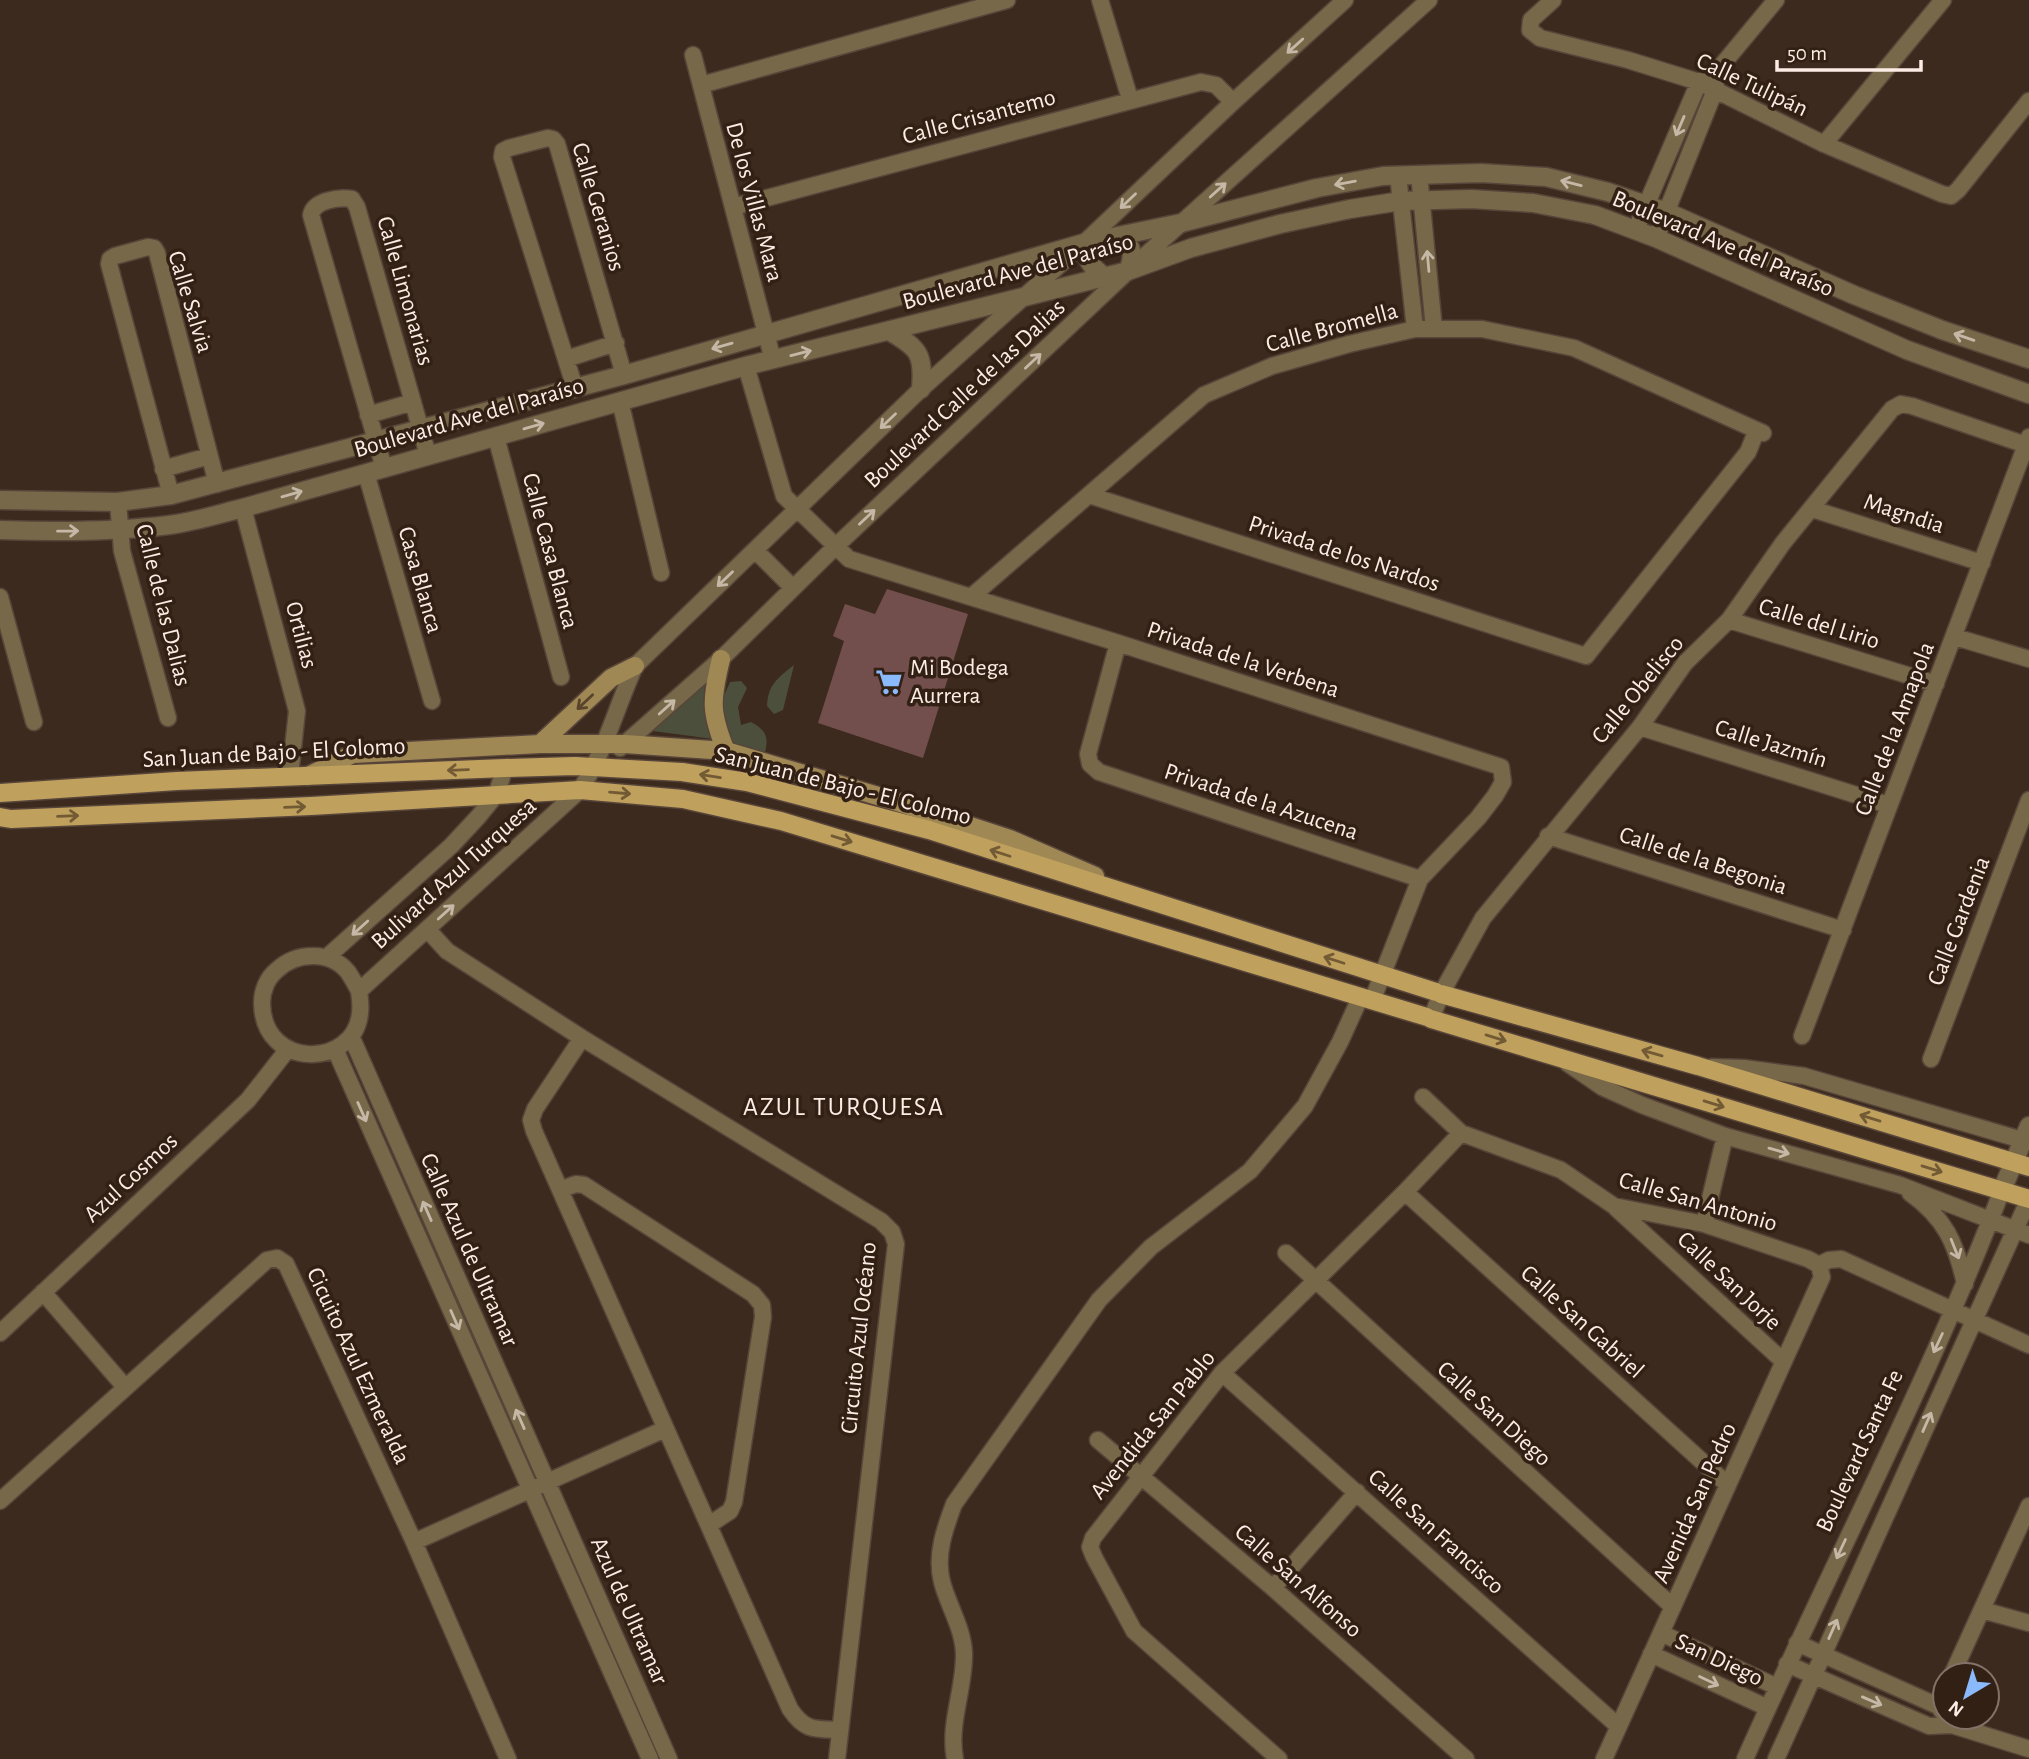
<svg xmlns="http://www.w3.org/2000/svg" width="2029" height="1759" viewBox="0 0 2029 1759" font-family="'Alegreya Sans',sans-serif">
<rect width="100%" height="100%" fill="#3d2a1e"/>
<path fill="#4c4f3b" d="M 794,665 L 783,710 L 774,714 L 767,706 C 768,684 778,678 794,665 Z
M 708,674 C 701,695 703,719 713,739 L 653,731 Z
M 741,681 L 747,688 L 738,707 L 741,725 L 751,722 C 768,731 769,739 764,756 L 732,748 L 720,705 L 730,682 Z"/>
<path fill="#724e4c" d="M 887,589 L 968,614 L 923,758 L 818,723 L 844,641 L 833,636 L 845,604 L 875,614 Z"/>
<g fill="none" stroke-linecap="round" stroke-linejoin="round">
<g stroke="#58453a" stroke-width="19">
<path id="minor" d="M 1100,0 L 1130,99
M 1553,0 L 1531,20 L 1530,30 L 1540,38 L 1628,60 L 1699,82 L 1824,144 L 1942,194 L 1951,196 L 1958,190 L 2029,101
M 693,55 L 773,360
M 701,85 L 1007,0
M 1824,144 L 1943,0
M 1419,174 L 1434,329
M 1398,175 L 1415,329
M 733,207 L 1201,82 L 1216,85 L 1233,102
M 1636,229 L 1699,82 L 1717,71 L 1776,0
M 1656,238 L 1715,90 L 1716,81
M 566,359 L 616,343
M 746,366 L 784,496 L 849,559 L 1118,643 L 1501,767 L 1503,782 L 1495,796 L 1478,818 L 1420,879 L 1372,1001
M 575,388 L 502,157 L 503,151 L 509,148 L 548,138 L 553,139 L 557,144 L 624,375
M 620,401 L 661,573
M 368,415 L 413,402
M 496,437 L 561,677
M 384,468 L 311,215 C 314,200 339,197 352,199 L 357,207 L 428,455
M 163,469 L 209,456
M 366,473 L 432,701
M 171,495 L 109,264 L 110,259 L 115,256 L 148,247 L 154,248 L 157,253 L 217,484
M 1089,495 L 1586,656 L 1748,452 L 1756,432
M 118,502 L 122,551 L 168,718
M 243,508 L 297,711 L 290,776
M 1812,509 L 1982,563
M 755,550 L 793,588
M 0,597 L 34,722
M 971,597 L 1204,395 L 1272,366 L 1349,344 L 1415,329 L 1482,329 L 1574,348 L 1763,433
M 1729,620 L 1936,684
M 1955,637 L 2029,659
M 1118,643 L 1088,754 L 1090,764 L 1099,772 L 1420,879
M 1640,727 L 1888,805
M 620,748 L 721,659 L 836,546 L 1128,271 L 1429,0
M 1548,836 L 1843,930
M 427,929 L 447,951 L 582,1038 L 881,1221 L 892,1232 L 896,1244 L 837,1759
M 327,957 L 451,846 L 478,817 L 496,795 L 505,768
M 359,991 C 356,985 352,978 348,972 C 330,950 296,952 277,970 C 267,978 262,991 262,1003 C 263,1071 355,1068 360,1013 C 361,1006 360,998 359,991 L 580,790 C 605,752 616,708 635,666 L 921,389 L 1084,243 L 1233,102 L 1345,0
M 1431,1019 L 1441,994 L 1483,918 L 1640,727 L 1685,663 L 1729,620 L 1783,543 L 1892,409 L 1901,404 L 1912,406 L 2026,445
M 351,1036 L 669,1759
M 1802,1036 L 2029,437
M 582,1038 L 535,1109 L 531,1120 L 534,1131 L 790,1709 C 805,1731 814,1729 839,1730
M 335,1049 L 650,1759
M 1931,1059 L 2029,800
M 1567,1063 L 1602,1087 L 1642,1105 L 1725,1136 L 1900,1185 L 2029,1235
M 1712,1067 L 1744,1068 L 1804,1076 L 2029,1142
M 1423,1097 L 1461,1133 L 1561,1170 L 1614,1206 L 1704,1224 L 1808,1259 L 1819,1265
M 562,1189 L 576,1184 L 584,1185 L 753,1294 L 762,1305 L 763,1317 L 734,1502 L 730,1511 L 709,1525
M 1405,1192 L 1728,1485
M 1910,1193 C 1945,1218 1956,1243 1965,1284
M 1616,1208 L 1783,1361
M 1704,1224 L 1725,1136
M 1286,1253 L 1673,1607
M 1819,1265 L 1829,1260 L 1841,1259 L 2029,1345
M 43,1292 L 125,1387
M 0,1333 L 248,1100 L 288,1049
M 1222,1373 L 1618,1726
M 1098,1440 L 1273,1588 L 1466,1759
M 0,1501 L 267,1260 L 277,1258 L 286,1264 L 414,1542 L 508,1759
M 414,1542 L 665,1429
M 1273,1588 L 1357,1492
M 1982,1610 L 2029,1623
M 1661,1633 L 1777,1687
M 1797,1643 L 1938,1706 L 1945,1715
M 1651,1654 L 1768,1708
M 1787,1664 L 1929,1726 L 1952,1725 L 2029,1749
M 1952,1675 L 2029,1506
M 955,1759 C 948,1724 965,1688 964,1653 C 963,1628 948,1605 942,1582 C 935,1555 945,1528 954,1504 L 1099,1300 L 1151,1247 L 1250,1171 L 1305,1106 L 1340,1042 L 1360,998
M 1279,1759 L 1134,1631 L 1094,1557 L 1090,1547 L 1093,1538 L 1222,1373 L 1405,1192 L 1461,1133
M 1604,1759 L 1822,1277 L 1819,1265
M 1745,1759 C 1829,1569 1928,1384 2002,1190
M 1776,1759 L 2029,1199"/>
</g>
<g stroke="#58453a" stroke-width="21">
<path id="tertiary" d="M 1123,235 C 1133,249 1134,256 1128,271
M 1084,243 C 1086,260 1091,267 1105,277
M 889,331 C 919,348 924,354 921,389
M 0,500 L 118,502 L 171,495 L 624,375 L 1084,243 L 1181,223 L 1317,188 L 1383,176 L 1481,173 L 1546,177 L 1608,192 L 1667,212 L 1854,295 L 1942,330 L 2029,359
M 0,530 C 56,532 113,532 169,525 C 194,522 219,514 243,508 L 746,366 L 1128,271 L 1191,248 L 1280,224 L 1350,209 L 1401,201 L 1471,199 L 1533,203 L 1595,215 L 1656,238 L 1907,350 L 2029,394
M 2002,1190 L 2029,1126"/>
</g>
<g stroke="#58453a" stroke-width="21">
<path id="secondary" d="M 721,659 C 711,700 710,712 726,751
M 540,744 L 611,678 L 635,666
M 308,776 L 353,754 L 540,744 L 625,744 L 726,751 L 888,799 L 1010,839 L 1095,876"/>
</g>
<g stroke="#58453a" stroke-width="21">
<path id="primary" d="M 0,793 L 177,781 L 505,768 L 575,766 L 682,772 L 747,782 L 929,830 L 1436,992
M 0,817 L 11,819 L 311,806 L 580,790 L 683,799 L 781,821 L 1427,1017
M 1441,994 L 1698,1066 L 2029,1167
M 1431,1019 L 2029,1199"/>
</g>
<use href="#minor" stroke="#776849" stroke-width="16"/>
<use href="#tertiary" stroke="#776849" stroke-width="18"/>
<use href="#secondary" stroke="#a08855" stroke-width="18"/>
<use href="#primary" stroke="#bfa05d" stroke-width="18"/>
</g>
<defs><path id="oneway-shaft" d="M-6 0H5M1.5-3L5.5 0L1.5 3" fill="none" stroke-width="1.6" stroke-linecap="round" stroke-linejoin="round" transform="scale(1.75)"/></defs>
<g stroke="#c6b8a7">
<use href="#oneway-shaft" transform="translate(1295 46) rotate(138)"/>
<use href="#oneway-shaft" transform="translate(1680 126) rotate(113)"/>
<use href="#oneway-shaft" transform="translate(1345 183) rotate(170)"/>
<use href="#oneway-shaft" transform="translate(1571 183) rotate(-166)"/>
<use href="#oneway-shaft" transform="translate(1218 190) rotate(-42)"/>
<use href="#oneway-shaft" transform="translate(1128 201) rotate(136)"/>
<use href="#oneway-shaft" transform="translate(1428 261) rotate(-95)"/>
<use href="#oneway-shaft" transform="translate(1964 337) rotate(-161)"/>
<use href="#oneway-shaft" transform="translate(722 346) rotate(164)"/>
<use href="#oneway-shaft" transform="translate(801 353) rotate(-14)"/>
<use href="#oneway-shaft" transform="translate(1033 361) rotate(-43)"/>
<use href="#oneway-shaft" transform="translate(888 421) rotate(136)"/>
<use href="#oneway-shaft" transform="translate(534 426) rotate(-16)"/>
<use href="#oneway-shaft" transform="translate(292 494) rotate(-16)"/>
<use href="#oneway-shaft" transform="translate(867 517) rotate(-43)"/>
<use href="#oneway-shaft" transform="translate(68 531) rotate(-1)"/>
<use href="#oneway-shaft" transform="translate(725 579) rotate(136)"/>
<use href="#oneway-shaft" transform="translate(667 707) rotate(-42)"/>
<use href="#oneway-shaft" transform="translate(446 912) rotate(-42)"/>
<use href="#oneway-shaft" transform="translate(360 928) rotate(138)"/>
<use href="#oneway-shaft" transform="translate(362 1112) rotate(66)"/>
<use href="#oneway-shaft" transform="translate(1779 1151) rotate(16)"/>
<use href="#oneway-shaft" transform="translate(427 1211) rotate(-114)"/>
<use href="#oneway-shaft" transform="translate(1955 1249) rotate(68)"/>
<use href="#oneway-shaft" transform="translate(455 1320) rotate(66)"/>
<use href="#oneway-shaft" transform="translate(1938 1343) rotate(115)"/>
<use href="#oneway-shaft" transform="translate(520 1419) rotate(-114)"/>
<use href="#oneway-shaft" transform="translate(1927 1422) rotate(-66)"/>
<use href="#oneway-shaft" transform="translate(1841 1549) rotate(115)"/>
<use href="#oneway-shaft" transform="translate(1833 1629) rotate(-66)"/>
<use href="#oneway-shaft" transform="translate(1709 1681) rotate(25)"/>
<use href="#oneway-shaft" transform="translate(1872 1701) rotate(23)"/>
</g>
<use stroke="#59442b" href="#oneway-shaft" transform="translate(585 702) rotate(137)"/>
<g stroke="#725a35">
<use href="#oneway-shaft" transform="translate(458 770) rotate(178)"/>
<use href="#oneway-shaft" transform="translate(710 776) rotate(-171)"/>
<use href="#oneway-shaft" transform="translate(620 793) rotate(5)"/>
<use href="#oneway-shaft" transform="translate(295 807) rotate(-2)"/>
<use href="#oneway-shaft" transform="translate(68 816) rotate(-2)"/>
<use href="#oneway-shaft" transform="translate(842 839) rotate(17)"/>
<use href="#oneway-shaft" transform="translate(1000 853) rotate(-162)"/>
<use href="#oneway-shaft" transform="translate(1334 960) rotate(-162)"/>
<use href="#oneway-shaft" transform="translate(1496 1038) rotate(17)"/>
<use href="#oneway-shaft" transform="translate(1652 1053) rotate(-164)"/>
<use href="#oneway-shaft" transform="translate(1714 1104) rotate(17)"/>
<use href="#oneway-shaft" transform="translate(1870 1118) rotate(-163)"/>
<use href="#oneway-shaft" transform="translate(1932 1169) rotate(17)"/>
</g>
<defs>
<g id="supermarket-bare" transform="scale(2.1)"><path d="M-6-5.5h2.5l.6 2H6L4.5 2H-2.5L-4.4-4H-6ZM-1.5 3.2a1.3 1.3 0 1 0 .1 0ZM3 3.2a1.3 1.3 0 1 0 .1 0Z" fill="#8abafc" stroke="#332014" stroke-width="2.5" paint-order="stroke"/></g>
</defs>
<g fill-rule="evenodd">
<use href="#supermarket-bare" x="889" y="682"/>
</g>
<g text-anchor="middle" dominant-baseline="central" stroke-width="7" stroke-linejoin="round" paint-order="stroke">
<g font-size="24" fill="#fbede5" stroke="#332014">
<text transform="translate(1752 85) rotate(25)">Calle Tulipán</text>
<text transform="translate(979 117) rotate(-15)">Calle Crisantemo</text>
<text transform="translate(754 202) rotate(75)">De los Villas Mara</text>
<text transform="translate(598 207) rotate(73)">Calle Geranios</text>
<text transform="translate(1723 244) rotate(23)">Boulevard Ave del Paraíso</text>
<text transform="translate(1018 272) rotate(-15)">Boulevard Ave del Paraíso</text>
<text transform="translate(405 291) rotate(74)">Calle Limonarias</text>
<text transform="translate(190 302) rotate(73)">Calle Salvia</text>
<text transform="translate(1332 328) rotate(-15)">Calle Bromella</text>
<text transform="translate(965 394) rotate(-43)">Boulevard Calle de las Dalias</text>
<text transform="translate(469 418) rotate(-16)">Boulevard Ave del Paraíso</text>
<text transform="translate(1904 514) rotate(18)">Magndia</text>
<text transform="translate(550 551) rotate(75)">Calle Casa Blanca</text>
<text transform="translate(1344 554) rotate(18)">Privada de los Nardos</text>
<text transform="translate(420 580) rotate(74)">Casa Blanca</text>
<text transform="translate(163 605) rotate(76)">Calle de las Dalias</text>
<text transform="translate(1819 624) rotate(17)">Calle del Lirio</text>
<text transform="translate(301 635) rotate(75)">Ortilias</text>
<text transform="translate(1243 660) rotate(18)">Privada de la Verbena</text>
<text transform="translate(1638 690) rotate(-51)">Calle Obelisco</text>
<text transform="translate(1895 729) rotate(-69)">Calle de la Amapola</text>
<text transform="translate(1771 744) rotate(17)">Calle Jazmín</text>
<text transform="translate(274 753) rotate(-3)">San Juan de Bajo - El Colomo</text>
<text transform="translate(843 786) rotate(14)">San Juan de Bajo - El Colomo</text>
<text transform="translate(1261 802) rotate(18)">Privada de la Azucena</text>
<text transform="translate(1703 861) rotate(18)">Calle de la Begonia</text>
<text transform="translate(454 874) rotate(-42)">Bulivard Azul Turquesa</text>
<text transform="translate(1959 921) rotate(-69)">Calle Gardenia</text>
<text transform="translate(131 1178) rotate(-43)">Azul Cosmos</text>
<text transform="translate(1698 1202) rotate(16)">Calle San Antonio</text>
<text transform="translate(469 1250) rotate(66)">Calle Azul de Ultramar</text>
<text transform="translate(1729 1281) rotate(43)">Calle San Jorje</text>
<text transform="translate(1582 1322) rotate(42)">Calle San Gabriel</text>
<text transform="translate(859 1338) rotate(-84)">Circuito Azul Océano</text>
<text transform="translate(358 1366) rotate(65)">Cicuito Azul Ezmeralda</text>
<text transform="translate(1494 1414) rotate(42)">Calle San Diego</text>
<text transform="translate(1153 1425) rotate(-51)">Avendida San Pablo</text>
<text transform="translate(1860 1451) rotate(-65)">Boulevard Santa Fe</text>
<text transform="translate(1695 1503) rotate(-66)">Avenida San Pedro</text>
<text transform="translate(1436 1532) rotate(42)">Calle San Francisco</text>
<text transform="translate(1298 1581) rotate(41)">Calle San Alfonso</text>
<text transform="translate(629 1611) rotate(66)">Azul de Ultramar</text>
<text transform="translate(1719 1660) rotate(25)">San Diego</text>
</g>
<g font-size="24" fill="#fbede5" stroke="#332014" text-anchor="start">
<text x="910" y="668">Mi Bodega<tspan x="910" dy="28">Aurrera</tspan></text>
</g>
<g font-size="26" letter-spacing="2" fill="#fbede5" stroke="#332014">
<text x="844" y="1107">AZUL TURQUESA</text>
</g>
</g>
<g transform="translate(1966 1696) rotate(218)"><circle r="33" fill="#332014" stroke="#837268" stroke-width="2"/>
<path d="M0-5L12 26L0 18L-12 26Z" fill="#8abafc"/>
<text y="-10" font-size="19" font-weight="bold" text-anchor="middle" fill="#fbede5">N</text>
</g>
<path d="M1777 60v10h144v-10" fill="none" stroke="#fbede5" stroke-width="3.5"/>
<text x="1787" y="60" font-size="21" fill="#fbede5" stroke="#332014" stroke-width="5" paint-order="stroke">50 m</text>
</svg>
